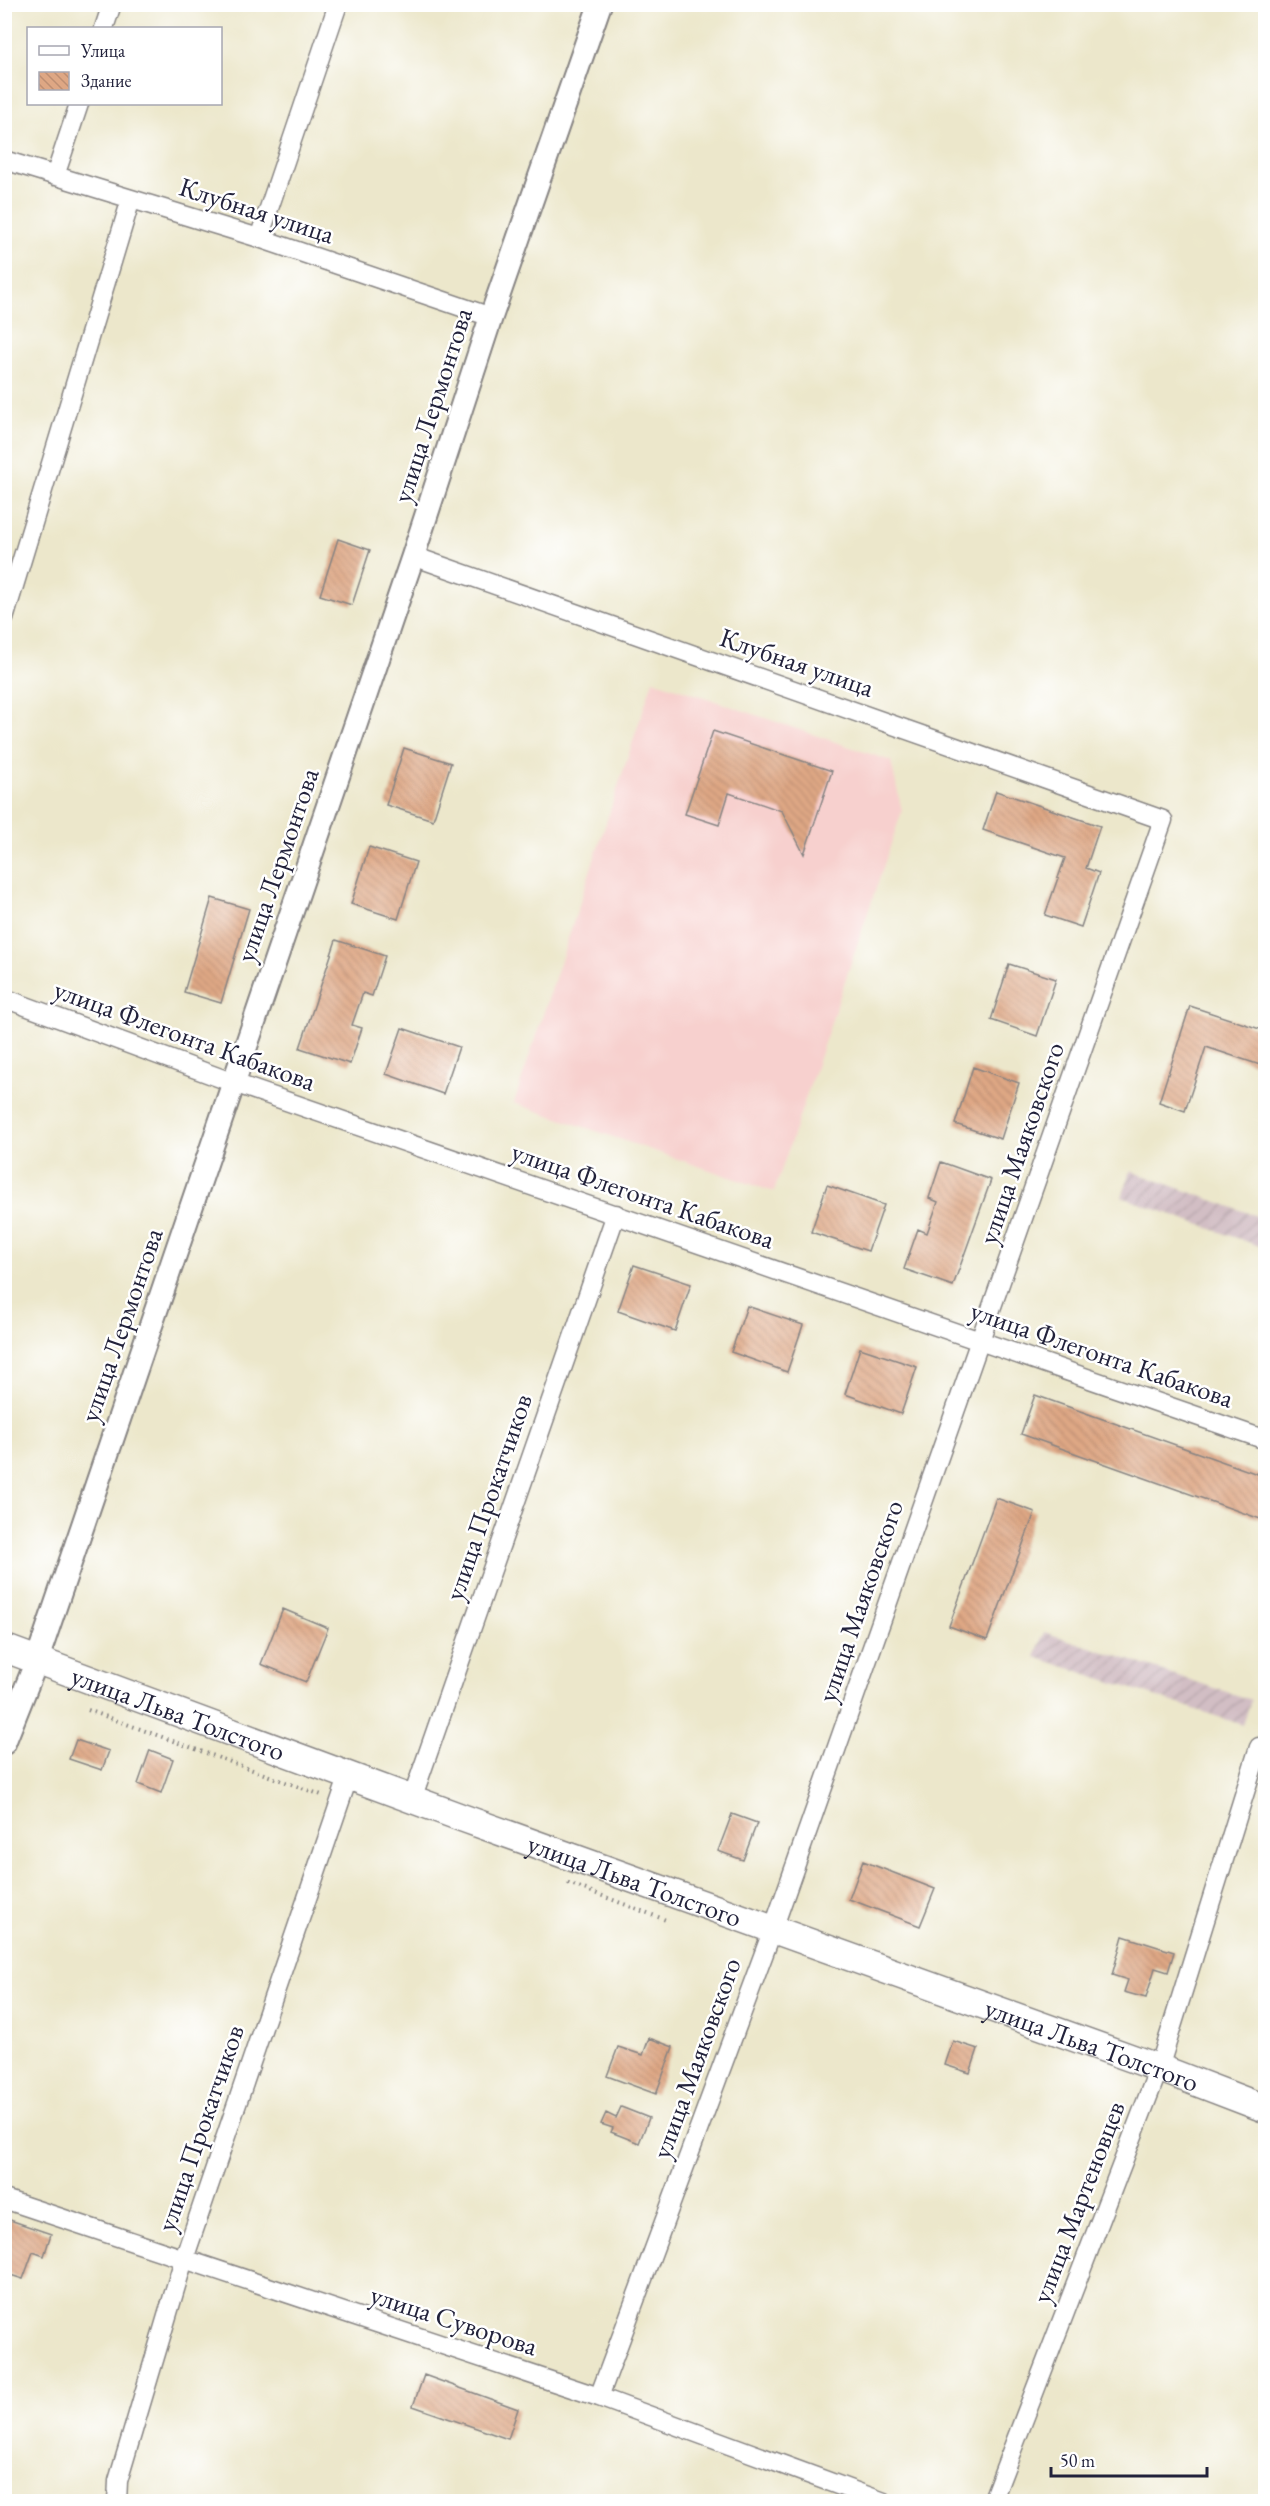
<svg xmlns="http://www.w3.org/2000/svg" width="1270" height="2506" viewBox="0 0 1270 2506" font-family="'EB Garamond',serif">
<defs>
<pattern id="industrial-furrows" width="10" height="10" patternUnits="userSpaceOnUse" patternTransform="scale(1.5)"><rect width="10" height="10" fill="#d2bec4"/><path d="M-1 1l2-2M0 10L10 0M9 11l2-2" fill="none" stroke="#b4a3a9"/></pattern>
<pattern id="building-back-hatch" width="6" height="6" patternUnits="userSpaceOnUse" patternTransform="scale(1.5)"><rect width="6" height="6" fill="#dea784"/><path d="M-1 5l2 2M0 0l6 6M5-1l2 2" fill="none" stroke="#be8f73"/></pattern>
</defs>
<rect width="100%" height="100%" fill="#fff"/>
<filter id="ink" filterUnits="userSpaceOnUse"><feTurbulence type="fractalNoise" baseFrequency=".0167" numOctaves="2"/><feDisplacementMap in="SourceGraphic" scale="12" xChannelSelector="R" yChannelSelector="G"/><feConvolveMatrix kernelMatrix="1 2 1 2 8 2 1 2 1" color-interpolation-filters="sRGB"/></filter>
<filter id="wash" filterUnits="userSpaceOnUse"><feTurbulence type="fractalNoise" baseFrequency=".008" numOctaves="4" result="noise"/><feDisplacementMap in="SourceGraphic" scale="24" xChannelSelector="R" yChannelSelector="G"/><feGaussianBlur stdDeviation="1.35" result="paint"/><feColorMatrix in="noise" values="0 0 0 0 0 0 0 0 0 0 0 0 0 0 0 0 0 1.4 0 .05"/><feComposite in="paint" operator="in"/></filter>
<g filter="url(#wash)">
<rect width="100%" height="100%" fill="#ece7cb"/>
<path fill="#f7d0ce" d="M 653,680 L 891,761 L 902,811 L 774,1192 L 514,1103 Z"/>
<path fill="url(#industrial-furrows)" d="M 1131,1171 L 1265,1219 L 1265,1248 L 1122,1197 Z
M 1044,1632 L 1251,1700 L 1243,1725 L 1035,1657 Z"/>
<g id="blocks">
<path fill="url(#building-back-hatch)" d="M 338,539 L 370,550 L 352,605 L 320,595 Z
M 713,731 L 832,771 L 804,854 L 782,811 L 729,793 L 719,825 L 685,814 Z
M 404,748 L 451,763 L 433,820 L 386,805 Z
M 996,791 L 1100,826 L 1086,868 L 1099,873 L 1081,927 L 1045,915 L 1065,858 L 983,830 Z
M 369,847 L 416,862 L 398,919 L 351,904 Z
M 212,898 L 249,909 L 221,1003 L 184,992 Z
M 336,940 L 385,956 L 372,996 L 363,993 L 352,1025 L 362,1028 L 350,1064 L 300,1048 Z
M 1009,964 L 1056,979 L 1037,1036 L 991,1020 Z
M 1190,1006 L 1266,1031 L 1266,1067 L 1206,1047 L 1185,1111 L 1159,1102 Z
M 402,1028 L 459,1047 L 443,1094 L 386,1074 Z
M 973,1067 L 1019,1083 L 1001,1139 L 955,1124 Z
M 941,1162 L 991,1180 L 953,1286 L 904,1269 L 918,1229 L 927,1233 L 938,1202 L 929,1198 Z
M 827,1185 L 884,1205 L 868,1251 L 811,1232 Z
M 634,1265 L 691,1284 L 675,1331 L 618,1311 Z
M 747,1306 L 803,1325 L 787,1372 L 731,1352 Z
M 860,1348 L 917,1367 L 901,1414 L 845,1394 Z
M 1035,1395 L 1266,1477 L 1266,1521 L 1021,1434 Z
M 996,1498 L 1035,1512 L 987,1640 L 949,1626 Z
M 283,1609 L 328,1628 L 306,1682 L 261,1664 Z
M 76,1740 L 109,1751 L 102,1770 L 69,1759 Z
M 150,1750 L 173,1759 L 161,1793 L 138,1784 Z
M 732,1814 L 757,1823 L 743,1860 L 718,1851 Z
M 863,1861 L 935,1889 L 920,1926 L 849,1899 Z
M 1123,1936 L 1174,1952 L 1168,1972 L 1155,1968 L 1146,1998 L 1124,1992 L 1128,1980 L 1112,1975 Z
M 649,2038 L 673,2047 L 656,2094 L 607,2076 L 618,2047 L 643,2055 Z
M 953,2041 L 978,2049 L 970,2073 L 945,2065 Z
M 621,2107 L 649,2118 L 639,2143 L 611,2132 L 613,2128 L 601,2124 L 606,2113 L 616,2118 Z
M 4,2218 L 51,2234 L 44,2256 L 33,2252 L 23,2279 L 4,2273 Z
M 424,2375 L 518,2409 L 508,2439 L 413,2406 Z"/>
</g>
</g>
<g filter="url(#ink)">
<use href="#blocks" fill-opacity="0" stroke="#878483" stroke-width="1.5"/>
<g fill="none" stroke-linecap="round" stroke-linejoin="round">
<g stroke="#878483" stroke-width="21">
<path id="minor" d="M 104,28 L 112,4
M 4,160 L 259,238 L 491,317
M 55,176 L 79,104
M 259,238 L 338,4
M 413,556 L 1163,820 L 773,1929 L 599,2397
M 4,619 L 131,199
M 4,998 L 234,1083 L 1266,1440
M 412,1799 L 616,1214
M 4,2199 L 599,2397 L 884,2502
M 117,2502 L 118,2481 L 184,2259 L 349,1775
M 992,2502 L 1159,2068 L 1259,1747"/>
</g>
<g stroke="#878483" stroke-width="26">
<path id="tertiary" d="M 4,1743 L 37,1660 L 413,556 L 491,317 L 600,4"/>
</g>
<g stroke="#878483" stroke-width="30">
<g id="primary">
<path id="s1" d="M 4,1648 L 460,1817 L 1159,2068 L 1266,2109"/>
</g>
</g>
<path stroke="#878483" stroke-width="4" stroke-dasharray="1.5 4.5" stroke-linecap="butt" d="M 88,1710 L 324,1796
M 568,1883 L 666,1920"/>
<use href="#minor" stroke="#fff" stroke-width="18"/>
<use href="#tertiary" stroke="#fff" stroke-width="22"/>
<use href="#primary" stroke="#fff" stroke-width="27"/>
</g>
</g>
<g text-anchor="middle" dominant-baseline="central" stroke-width="5" stroke-linejoin="round" paint-order="stroke">
<g font-size="27" fill="#22223b" stroke="#fff">
<text transform="translate(257 210) rotate(18)">Клубная улица</text>
<text transform="translate(432 405) rotate(-72)">улица Лермонтова</text>
<text transform="translate(797 662) rotate(19)">Клубная улица</text>
<text transform="translate(277 865) rotate(-71)">улица Лермонтова</text>
<text transform="translate(185 1035) rotate(20)">улица Флегонта Кабакова</text>
<text transform="translate(1021 1143) rotate(-71)">улица Маяковского</text>
<text transform="translate(643 1195) rotate(19)">улица Флегонта Кабакова</text>
<text transform="translate(121 1325) rotate(-71)">улица Лермонтова</text>
<text transform="translate(1102 1354) rotate(19)">улица Флегонта Кабакова</text>
<text transform="translate(488 1497) rotate(-71)">улица Прокатчиков</text>
<text transform="translate(860 1601) rotate(-71)">улица Маяковского</text>
<text stroke="none"><textPath href="#s1" startOffset="186">улица Льва Толстого</textPath></text>
<text stroke="none"><textPath href="#s1" startOffset="672">улица Льва Толстого</textPath></text>
<text stroke="none"><textPath href="#s1" startOffset="1158">улица Льва Толстого</textPath></text>
<text transform="translate(696 2058) rotate(-70)">улица Маяковского</text>
<text transform="translate(200 2128) rotate(-71)">улица Прокатчиков</text>
<text transform="translate(1078 2202) rotate(-69)">улица Мартеновцев</text>
<text transform="translate(454 2320) rotate(18)">улица Суворова</text>
</g>
</g>
<rect width="1270" height="2506" fill="none" stroke="#fff" stroke-width="24"/>
<rect x="27" y="27" width="195" height="78" fill="#ffffff" stroke="#a7a7b1" stroke-width="1.5"/>
<rect x="39" y="46" width="30" height="9" fill="#ffffff" stroke="#a7a7b1" stroke-width="1.5"/>
<text x="81" y="57" font-size="18" fill="#22223b">Улица</text>
<rect x="39" y="72" width="30" height="18" fill="url(#building-back-hatch)" stroke="#a7a7b1" stroke-width="1.5"/>
<text x="81" y="87" font-size="18" fill="#22223b">Здание</text>
<path d="M1051 2467v9h156v-9" fill="none" stroke="#22223b" stroke-width="3"/>
<text x="1060" y="2467" font-size="18" fill="#22223b" stroke="#ffffff" stroke-width="4.5" paint-order="stroke">50 m</text>
</svg>
